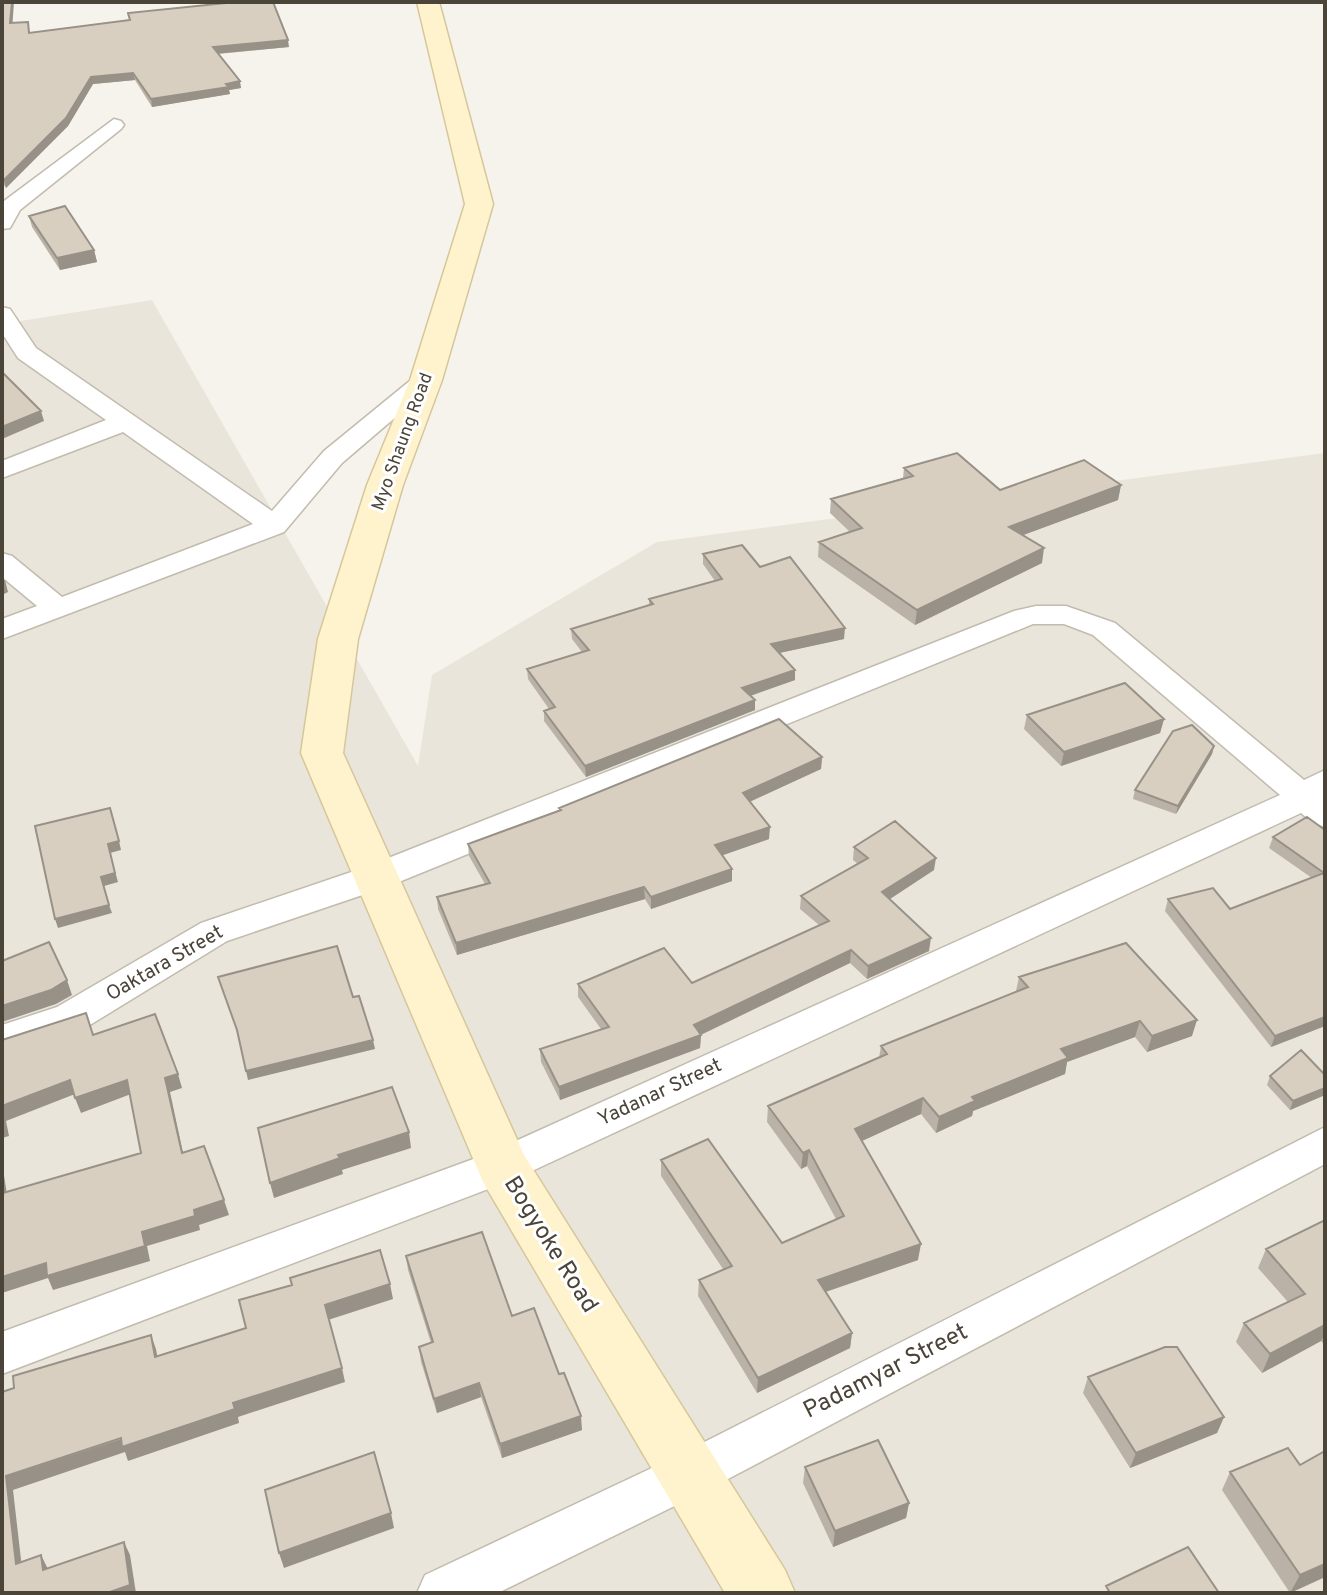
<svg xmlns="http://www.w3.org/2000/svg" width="1327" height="1595" viewBox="0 0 1327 1595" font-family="Overpass,sans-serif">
<rect width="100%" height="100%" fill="#f6f3ec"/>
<path fill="#eae5da" d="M 152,300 L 418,766 L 432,675 L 657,542 L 1325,453 L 1325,1593 L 2,1593 L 2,324 Z"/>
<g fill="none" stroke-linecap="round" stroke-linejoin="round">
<g stroke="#c2bbae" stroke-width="3">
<path id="street" d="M 114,119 L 121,121 L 124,125 L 121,129 L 20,210 L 10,228 L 2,229 L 4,201 Z
M 2,307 L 10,309 L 36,348 L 272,511 L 324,451 L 417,375 L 426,372 L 439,380 L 342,463 L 284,532 L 2,639 L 2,619 L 37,606 L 2,577 L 2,553 L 12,556 L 62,597 L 253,524 L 123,432 L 2,478 L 2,461 L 106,420 L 18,358 L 2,333 Z
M 1036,606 L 1066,606 L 1115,623 L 1304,780 L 1325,770 L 1325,827 L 1313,823 L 1301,813 L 517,1178 L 2,1374 L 2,1332 L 487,1154 L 1280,795 L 1093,635 L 1064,624 L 1033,624 L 389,886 L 227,941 L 85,1028 L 2,1055 L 2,1025 L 57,1007 L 201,923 L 363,868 L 1014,611 Z
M 1325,1127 L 1325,1164 L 707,1490 L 498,1593 L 417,1593 L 425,1575 L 673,1458 Z"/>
</g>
<g stroke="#d6c79b" stroke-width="3">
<path id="secondary" d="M 417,2 L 439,2 L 493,204 L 442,380 L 403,485 L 358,639 L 343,753 L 524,1155 L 785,1570 L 795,1593 L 725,1593 L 483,1182 L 301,753 L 318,639 L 367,485 L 410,380 L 465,204 Z"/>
</g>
<use href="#street" fill="#fff" fill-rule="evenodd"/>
<use href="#secondary" fill="#fff3cd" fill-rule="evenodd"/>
</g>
<path fill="#bab2a6" d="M 2,2 L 13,23 L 28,22 L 30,33 L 289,47 L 218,54 L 241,88 L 229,90 L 230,94 L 152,107 L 135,80 L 93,84 L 68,126 L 6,188 L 2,182 Z
M 29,216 L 94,250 L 97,262 L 60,270 L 32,227 Z
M 904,468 L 1000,490 L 1121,485 L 1118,500 L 1023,535 L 1042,563 L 915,625 L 818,557 L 819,542 L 850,532 L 830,513 L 831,499 L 903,478 Z
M 703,554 L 760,567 L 844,639 L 779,653 L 795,680 L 750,695 L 755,710 L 586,777 L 544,721 L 544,711 L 549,709 L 528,679 L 527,669 L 582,652 L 572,639 L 571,629 L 649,605 L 649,599 L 715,581 L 703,564 Z
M 1027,715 L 1164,719 L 1160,733 L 1061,766 L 1024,729 Z
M 1214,746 L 1212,754 L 1176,814 L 1133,799 L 1135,790 Z
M 822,757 L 821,769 L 750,801 L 769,839 L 722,855 L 732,881 L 651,909 L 645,899 L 457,955 L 438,909 L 437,897 L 485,884 L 469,856 L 468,844 L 559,811 L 559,808 Z
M 1325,830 L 1325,1026 L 1271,1047 L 1165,911 L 1168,899 L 1230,909 L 1312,878 L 1269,848 L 1273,837 Z
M 854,847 L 934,870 L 889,899 L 929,951 L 867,979 L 850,963 L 701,1035 L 700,1048 L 560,1100 L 541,1062 L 540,1049 L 601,1029 L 578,997 L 578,984 L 692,983 L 819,925 L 800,909 L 801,896 L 858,864 L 853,860 Z
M 1019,977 L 1192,1036 L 1147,1052 L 1135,1037 L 1067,1062 L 1065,1074 L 973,1111 L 972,1116 L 936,1133 L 921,1114 L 862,1141 L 918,1260 L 826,1292 L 852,1333 L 850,1348 L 757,1393 L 698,1296 L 699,1280 L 723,1269 L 661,1176 L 661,1160 L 782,1243 L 836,1219 L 807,1166 L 801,1169 L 767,1122 L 768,1106 L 879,1058 L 881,1046 L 1016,991 Z
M 1325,1075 L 1325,1095 L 1290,1110 L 1267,1085 L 1270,1076 Z
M 1325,1220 L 1325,1346 L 1321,1341 L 1262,1373 L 1236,1342 L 1244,1323 L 1288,1302 L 1258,1268 L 1266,1249 Z
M 406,1256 L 559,1374 L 582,1430 L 502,1458 L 481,1397 L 437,1413 L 421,1362 L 419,1347 L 431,1343 L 408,1270 Z
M 1088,1377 L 1224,1417 L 1217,1433 L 1130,1468 L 1083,1393 Z
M 1300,1465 L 1325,1577 L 1290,1593 L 1222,1490 L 1230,1472 Z
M 805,1467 L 909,1503 L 906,1518 L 833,1547 L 803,1483 Z"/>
<path fill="#979187" d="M 12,2 L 14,2 L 12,30 L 10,23 Z
M 288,40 L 289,47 L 214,54 L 213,47 Z
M 133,73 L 135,80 L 93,84 L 68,126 L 6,188 L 4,180 L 91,77 Z
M 240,81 L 241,88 L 229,90 L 230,94 L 152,107 L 151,99 Z
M 94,250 L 97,262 L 60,270 L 57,258 Z
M 41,411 L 44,421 L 2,439 L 2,427 Z
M 1121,485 L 1118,500 L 1007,541 L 1009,527 Z
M 1044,548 L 1042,563 L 915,625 L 917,610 Z
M 5,580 L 8,592 L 2,595 L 2,582 Z
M 845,628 L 844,639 L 770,655 L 771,644 Z
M 795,670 L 795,680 L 742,699 L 742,688 Z
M 755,700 L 755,710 L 586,777 L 585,766 Z
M 1164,719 L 1160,733 L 1061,766 L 1064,752 Z
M 1214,746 L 1212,754 L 1176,814 L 1178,806 Z
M 822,757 L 821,769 L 743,805 L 743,793 Z
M 770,827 L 769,839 L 715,858 L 715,845 Z
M 119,841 L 121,850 L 110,853 L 118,882 L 104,886 L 101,877 L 108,844 Z
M 936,858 L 934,870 L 881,905 L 882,892 Z
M 732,869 L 732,881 L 651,909 L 651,897 Z
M 644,887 L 645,899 L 457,955 L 456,943 Z
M 109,905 L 112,913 L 58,928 L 55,919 Z
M 931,938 L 929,951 L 867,979 L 868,966 Z
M 851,950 L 850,963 L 700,1035 L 701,1035 L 700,1048 L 560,1100 L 559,1087 L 694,1025 Z
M 67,980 L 72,995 L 56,1004 L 2,1022 L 2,1006 Z
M 1325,1017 L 1325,1026 L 1271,1047 L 1275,1036 Z
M 1197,1020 L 1192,1036 L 1147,1052 L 1152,1036 Z
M 1140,1021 L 1135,1037 L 1067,1062 L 1065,1074 L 973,1111 L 972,1116 L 936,1133 L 939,1117 L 972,1097 L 1061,1049 Z
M 373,1040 L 375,1049 L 248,1080 L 246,1071 Z
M 178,1074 L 182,1088 L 170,1092 L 186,1167 L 182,1153 L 165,1078 Z
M 70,1080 L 75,1094 L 6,1121 L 9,1136 L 2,1138 L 2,1106 Z
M 127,1080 L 131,1094 L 81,1113 L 75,1098 Z
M 1325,1088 L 1325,1095 L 1290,1110 L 1293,1101 Z
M 923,1098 L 921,1114 L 853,1145 L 855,1129 Z
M 409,1132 L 411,1148 L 342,1170 L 343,1174 L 274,1198 L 270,1183 L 338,1155 Z
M 809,1150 L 807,1166 L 801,1169 L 803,1153 Z
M 2,1163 L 9,1207 L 3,1193 Z
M 224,1200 L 229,1215 L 199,1225 L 200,1230 L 147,1246 L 150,1261 L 53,1290 L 48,1278 L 2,1293 L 2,1277 L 142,1232 L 194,1210 Z
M 921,1244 L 918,1260 L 816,1295 L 818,1280 Z
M 390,1284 L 393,1299 L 328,1320 L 325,1305 Z
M 1325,1325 L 1325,1334 L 1321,1341 L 1262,1373 L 1270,1354 Z
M 852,1333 L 850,1348 L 757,1393 L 758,1378 Z
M 151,1335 L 156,1349 L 160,1371 L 155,1357 Z
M 342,1368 L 345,1382 L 238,1417 L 239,1423 L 128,1461 L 125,1452 L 13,1490 L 23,1577 L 16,1564 L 6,1476 Z
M 479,1383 L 481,1397 L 437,1413 L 434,1399 Z
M 581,1416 L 582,1430 L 502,1458 L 500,1444 Z
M 1224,1417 L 1217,1433 L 1130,1468 L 1136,1453 Z
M 909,1503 L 906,1518 L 833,1547 L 835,1531 Z
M 391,1513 L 394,1528 L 284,1568 L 279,1553 Z
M 124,1542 L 130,1555 L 136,1593 L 107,1593 Z
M 41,1555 L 48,1569 L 43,1570 Z
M 1325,1564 L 1325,1577 L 1290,1593 L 1300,1575 Z"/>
<path fill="#d8cfc1" stroke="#979187" stroke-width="2" d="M 2,2 L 12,2 L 10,23 L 28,22 L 29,33 L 130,20 L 128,13 L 236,2 L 273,2 L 288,40 L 213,47 L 240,81 L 226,84 L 229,87 L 151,99 L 133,73 L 91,77 L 66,118 L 4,180 L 2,177 Z
M 65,206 L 94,250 L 57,258 L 29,216 Z
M 2,372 L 41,411 L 2,427 Z
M 957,453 L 1000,490 L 1084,460 L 1121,485 L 1009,527 L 1044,548 L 917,610 L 819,542 L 862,528 L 831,499 L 913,476 L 904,468 Z
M 742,545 L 760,567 L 790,557 L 845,628 L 771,644 L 795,670 L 742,688 L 755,700 L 585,766 L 544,711 L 555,707 L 527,669 L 589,650 L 571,629 L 653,604 L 649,599 L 722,579 L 703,554 Z
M 1125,683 L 1164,719 L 1064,752 L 1027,715 Z
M 779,719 L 822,757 L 743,793 L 770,827 L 715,845 L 732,869 L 651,897 L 644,887 L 456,943 L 437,897 L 490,883 L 468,844 L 561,810 L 559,808 Z
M 1192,725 L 1214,746 L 1178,806 L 1135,790 L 1173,731 Z
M 110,808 L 119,841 L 108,844 L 115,873 L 101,877 L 109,905 L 55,919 L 35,826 Z
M 1307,817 L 1325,830 L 1325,1017 L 1275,1036 L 1168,899 L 1213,888 L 1230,909 L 1324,873 L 1273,837 Z
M 895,821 L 936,858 L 882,892 L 931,938 L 868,966 L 851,950 L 694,1025 L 701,1035 L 559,1087 L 540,1049 L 609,1027 L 578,984 L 664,948 L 692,983 L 829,921 L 801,896 L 868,858 L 854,847 Z
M 49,942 L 67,980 L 51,990 L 2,1006 L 2,961 Z
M 1126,943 L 1197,1020 L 1152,1036 L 1140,1021 L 1061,1049 L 1068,1058 L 972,1097 L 975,1101 L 939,1117 L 923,1098 L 855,1129 L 921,1244 L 818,1280 L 852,1333 L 758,1378 L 699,1280 L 732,1266 L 661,1160 L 708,1139 L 782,1243 L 844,1216 L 809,1150 L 803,1153 L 768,1106 L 887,1054 L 881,1046 L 1028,987 L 1019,977 Z
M 337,946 L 353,997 L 359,996 L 373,1040 L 246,1071 L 237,1030 L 218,977 Z
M 86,1013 L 93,1035 L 155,1014 L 178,1074 L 165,1078 L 182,1153 L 204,1146 L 224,1200 L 194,1210 L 195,1216 L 142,1232 L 145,1246 L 47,1276 L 46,1263 L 2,1277 L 2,1185 L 3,1193 L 141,1153 L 127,1080 L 75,1098 L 70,1080 L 2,1106 L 2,1040 Z
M 1301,1050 L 1325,1075 L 1325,1088 L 1293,1101 L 1270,1076 Z
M 392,1087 L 409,1132 L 338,1155 L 340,1158 L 270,1183 L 258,1128 Z
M 1325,1220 L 1325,1325 L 1270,1354 L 1244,1323 L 1305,1294 L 1266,1249 Z
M 482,1232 L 512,1316 L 534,1308 L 559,1374 L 564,1373 L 581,1416 L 500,1444 L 479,1383 L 434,1399 L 419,1347 L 433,1342 L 406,1256 Z
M 380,1250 L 390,1284 L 325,1305 L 342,1368 L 233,1403 L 235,1409 L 122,1447 L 121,1438 L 6,1476 L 16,1564 L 41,1555 L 43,1570 L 124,1542 L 130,1585 L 107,1593 L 2,1593 L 2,1392 L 14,1388 L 13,1376 L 151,1335 L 155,1357 L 246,1328 L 239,1300 L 292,1285 L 290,1278 Z
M 1165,1347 L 1177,1347 L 1224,1417 L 1136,1453 L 1088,1377 Z
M 878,1440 L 909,1503 L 835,1531 L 805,1467 Z
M 1288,1448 L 1300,1465 L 1325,1451 L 1325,1564 L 1300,1575 L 1230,1472 Z
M 374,1452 L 391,1513 L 279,1553 L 265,1490 Z
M 1188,1547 L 1219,1593 L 1110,1593 L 1106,1586 Z"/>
<g text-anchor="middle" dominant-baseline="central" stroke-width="6" stroke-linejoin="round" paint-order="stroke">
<g font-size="18" fill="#4b4439" stroke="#fff">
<text transform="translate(403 442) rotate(-70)">Myo Shaung Road</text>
</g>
<g font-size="20" fill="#4b4439" stroke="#fff">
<text transform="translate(165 964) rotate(-30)">Oaktara Street</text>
<text transform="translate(660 1093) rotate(-25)">Yadanar Street</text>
</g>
<g font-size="24" fill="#4b4439" stroke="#fff">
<text transform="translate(550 1245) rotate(58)">Bogyoke Road</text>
<text transform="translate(886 1372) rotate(-27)">Padamyar Street</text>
</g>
</g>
<rect width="1327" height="1595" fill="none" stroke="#4b4439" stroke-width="8"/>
</svg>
